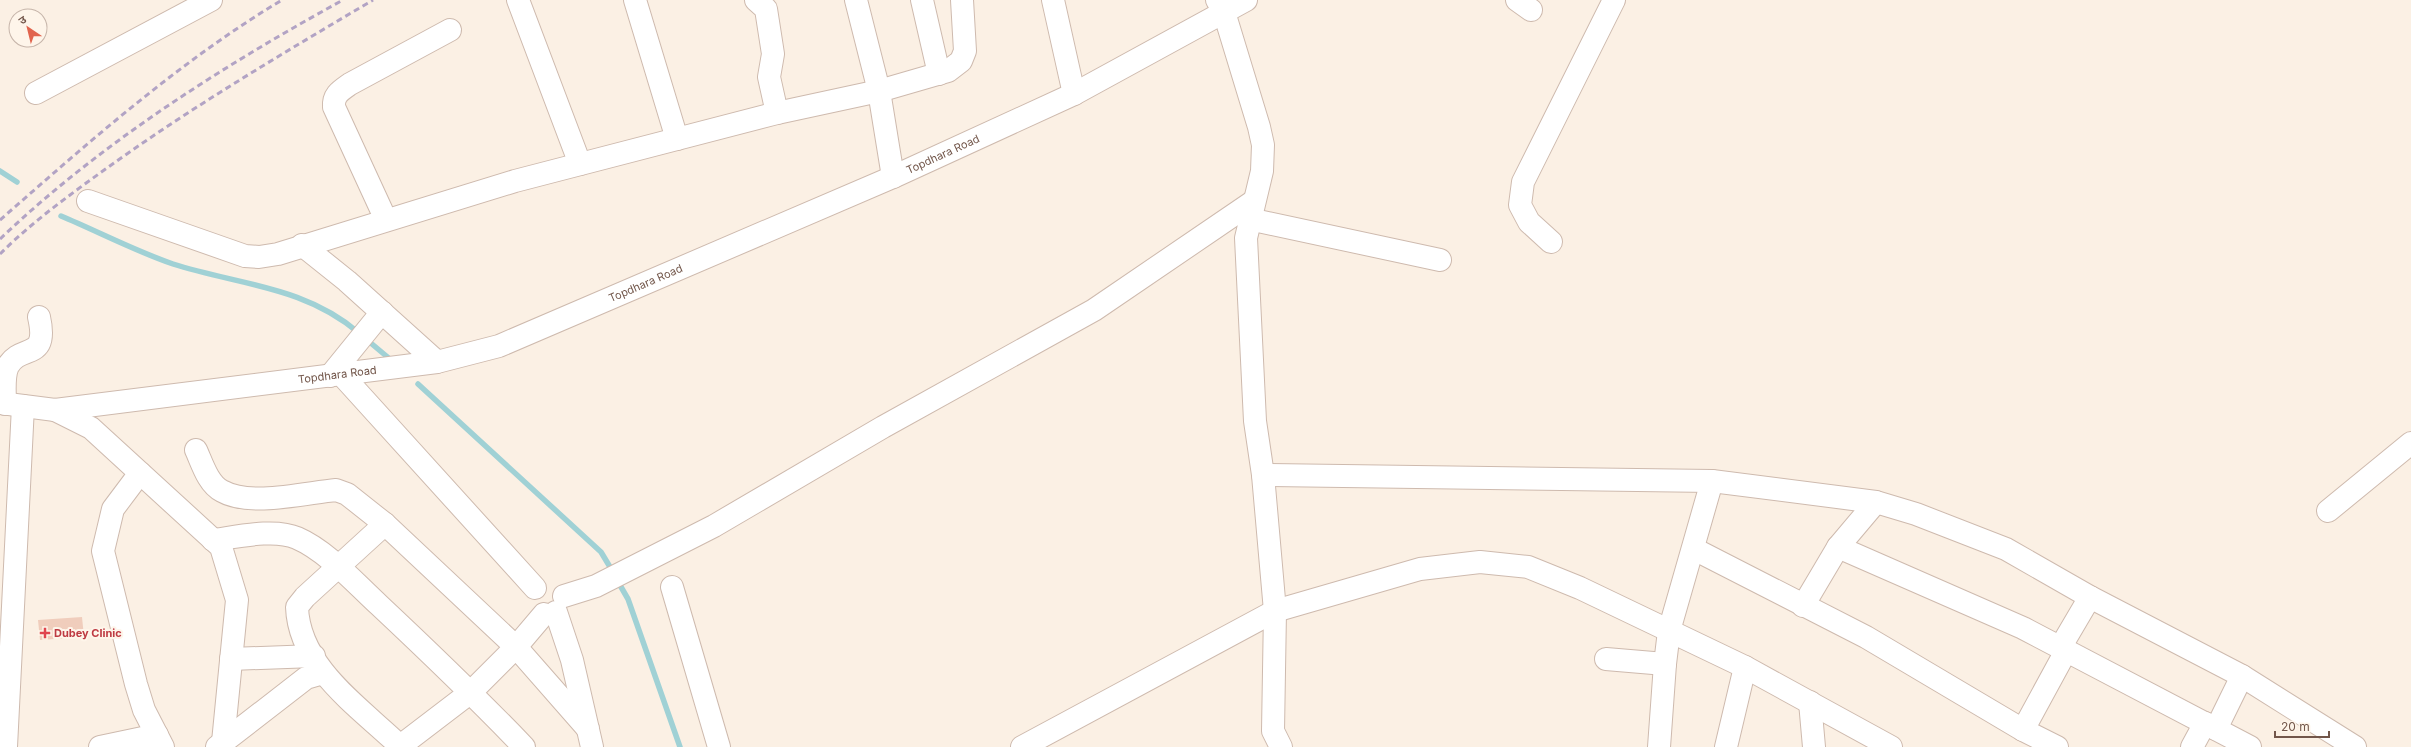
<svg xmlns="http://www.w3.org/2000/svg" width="2411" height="747" viewBox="0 0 2411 747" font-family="Inter,'Noto Sans Devanagari',sans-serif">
<rect width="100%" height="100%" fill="#fbf0e4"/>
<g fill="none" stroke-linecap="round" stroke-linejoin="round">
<path stroke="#a0d1d5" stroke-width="5.5" d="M 0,171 L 17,182
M 61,216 C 97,231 135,251 173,264 C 239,285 304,286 359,333
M 366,339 L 391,360
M 418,384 L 601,552 L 613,572
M 617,580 L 628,599 L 680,747"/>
</g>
<path fill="#f0cdbc" d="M 82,617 L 84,637 L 40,640 L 38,620 Z"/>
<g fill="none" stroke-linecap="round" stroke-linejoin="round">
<g stroke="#cebaae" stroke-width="24">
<g id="minor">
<path d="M 518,0 L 580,164"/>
<path d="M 635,0 L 677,139"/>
<path d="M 756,0 L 766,9 L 773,54 L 769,77 L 777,113"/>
<path d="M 856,0 L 879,91 L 893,177"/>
<path d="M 922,0 L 939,74"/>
<path d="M 1053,0 L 1074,94"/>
<path d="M 1217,0 L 1224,12 L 1259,127 L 1263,145 L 1262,171 L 1246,238 L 1255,421 L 1263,475 L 1275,611 L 1273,731 L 1281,747"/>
<path d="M 1517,0 L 1531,10"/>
<path d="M 36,93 L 211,0"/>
<path d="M 88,201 L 245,256 L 259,257 L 278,254 L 515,181 L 777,113 L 879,91 L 948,71 L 961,61 L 965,51 L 962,0"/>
<path d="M 1249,219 L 1440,260"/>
<path d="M 386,220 L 334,107 C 333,95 340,91 350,84 L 450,30"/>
<path d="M 1551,242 L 1529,222 L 1520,205 L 1523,182 L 1614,0"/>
<path d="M 302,245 L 347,281 L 437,362"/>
<path d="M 341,374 L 535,588"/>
<path d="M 330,376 L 382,312"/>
<path id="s1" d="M 0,403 L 55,410 L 437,362 L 499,346 L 893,177 L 1074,94 L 1246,0"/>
<path d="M 5,404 C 5,393 3,376 8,366 C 21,343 49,362 39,317"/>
<path d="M 55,410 L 91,428 L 221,547 L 237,600 L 223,742"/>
<path d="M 196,450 C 202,463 208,484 222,491 C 250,507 305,493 336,490 L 347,494 L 385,524 L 516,647 L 588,729"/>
<path d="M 140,473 L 113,509 L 103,551 L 136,684 L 144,710 L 163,747"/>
<path d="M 1263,475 L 1712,481 L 1876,502 L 1916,514 L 2006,549 L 2090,597 L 2242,676 L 2355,747"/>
<path d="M 2328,511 L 2411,443"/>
<path d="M 385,524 L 305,597 L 297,607 C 299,668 361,708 401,747"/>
<path d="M 213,540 C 236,537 275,528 297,538 C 327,551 355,583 379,605 C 428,651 477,698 524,747"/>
<path d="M 1838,547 L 2023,628 L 2250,747"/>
<path d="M 1694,549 L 1866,637 L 2023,730 L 2057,747"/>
<path d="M 672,587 L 719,747"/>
<path d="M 564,596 L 596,586 L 714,526 L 883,427 L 1094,310 L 1254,201"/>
<path d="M 1803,606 L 1838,547 L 1876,502"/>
<path d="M 556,612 L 572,660 L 592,747"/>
<path d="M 2060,648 L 2090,597"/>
<path d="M 231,659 L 314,656"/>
<path d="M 1606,659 L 1665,664"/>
<path d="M 1810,702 L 1814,747"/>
<path d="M 2216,729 L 2242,676"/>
<path d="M 2023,730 L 2066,651"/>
<path d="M 6,747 L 23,406"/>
<path d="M 100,747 L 157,735"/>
<path d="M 217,747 L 306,678 L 323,673"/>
<path d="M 399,747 L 471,692 L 516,647 L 544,614"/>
<path d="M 1022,747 L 1275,611 L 1420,569 L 1480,562 L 1528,567 L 1580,588 L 1745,667 L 1891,747"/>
<path d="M 1659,747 L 1665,664 L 1669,631 L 1712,481"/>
<path d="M 1726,747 L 1745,667"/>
<path d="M 2192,747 L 2205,723"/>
</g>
</g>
<use href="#minor" stroke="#fff" stroke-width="22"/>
<path stroke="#b2a3c4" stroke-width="3" stroke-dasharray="6 4" stroke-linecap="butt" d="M 0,220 C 89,142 180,61 282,0
M 0,239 C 101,143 221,67 343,0
M 0,254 C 34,220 75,191 114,163 C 197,104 285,52 373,0"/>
</g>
<path fill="#e0444e" stroke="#fef5ea" stroke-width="1.5" d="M43 627h4v4h4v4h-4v4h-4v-4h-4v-4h4z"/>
<g text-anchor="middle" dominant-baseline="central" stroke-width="4" stroke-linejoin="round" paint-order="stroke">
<g font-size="11" fill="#72564a" stroke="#fef5ea">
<text stroke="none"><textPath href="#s1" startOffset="988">Topdhara Road</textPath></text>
<text stroke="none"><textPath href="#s1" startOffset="664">Topdhara Road</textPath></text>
<text stroke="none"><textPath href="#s1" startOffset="340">Topdhara Road</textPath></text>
</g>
<g font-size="11" font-weight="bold" fill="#be3a42" stroke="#fef5ea" text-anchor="start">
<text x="54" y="633">Dubey Clinic</text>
</g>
</g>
<g transform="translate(28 28) rotate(325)"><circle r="19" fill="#fef5ea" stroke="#c6b5aa"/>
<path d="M0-3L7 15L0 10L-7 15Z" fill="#e1644d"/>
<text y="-6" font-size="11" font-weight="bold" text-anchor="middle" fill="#72564a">उ</text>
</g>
<path d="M2275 731v6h54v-6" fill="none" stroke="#72564a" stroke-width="2"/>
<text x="2281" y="731" font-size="12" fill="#72564a" stroke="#fef5ea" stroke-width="3" paint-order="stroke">20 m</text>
</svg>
